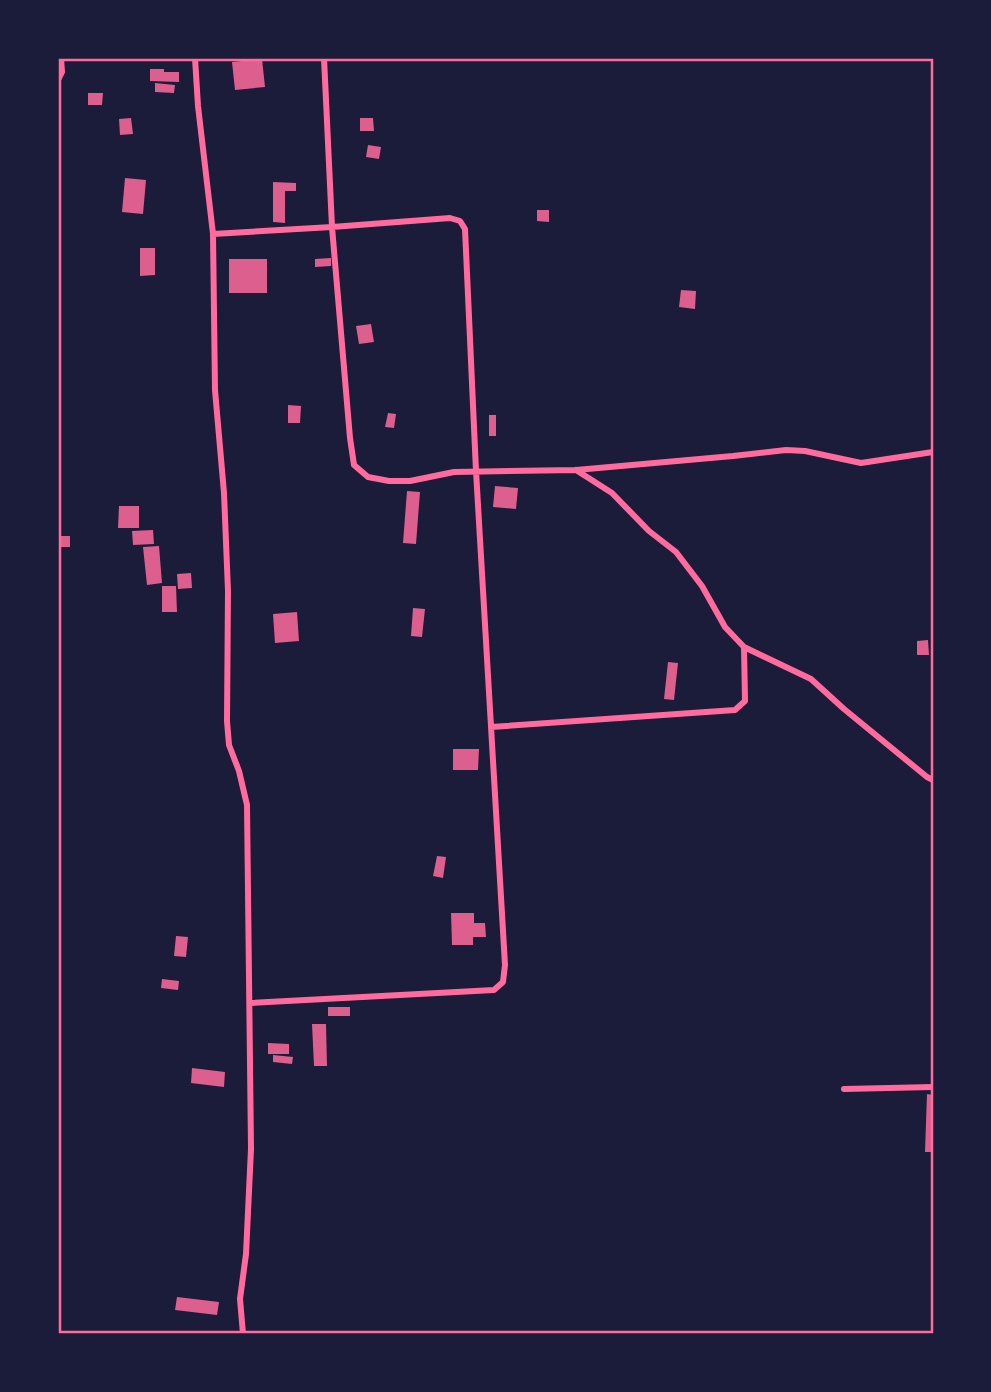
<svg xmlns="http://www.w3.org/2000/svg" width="991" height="1392" viewBox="0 0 991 1392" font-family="Rubik,sans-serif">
<rect width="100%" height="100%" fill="#1b1b3a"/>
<path fill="#dd5f8e" d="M 262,59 L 265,87 L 235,90 L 232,62 Z
M 150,69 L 164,69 L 164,72 L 179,72 L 179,82 L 150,81 Z
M 155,83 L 175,85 L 174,93 L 155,92 Z
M 88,93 L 103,93 L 102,105 L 88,105 Z
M 131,118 L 133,134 L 120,135 L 119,119 Z
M 360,118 L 373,118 L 374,131 L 360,131 Z
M 368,145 L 381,147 L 379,159 L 366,157 Z
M 125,178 L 146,180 L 143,214 L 122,212 Z
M 273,182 L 296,183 L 296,191 L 285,191 L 285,223 L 273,222 Z
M 537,210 L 549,210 L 549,222 L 537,221 Z
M 140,248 L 155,248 L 155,275 L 140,276 Z
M 331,258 L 331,266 L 315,267 L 315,259 Z
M 229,259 L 267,259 L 267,293 L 229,293 Z
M 681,290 L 696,291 L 695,309 L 679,307 Z
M 371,324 L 374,342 L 359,344 L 356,326 Z
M 288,405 L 301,406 L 300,423 L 288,423 Z
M 388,413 L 396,414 L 394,428 L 385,427 Z
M 489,415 L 496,415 L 496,436 L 489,436 Z
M 495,486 L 518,488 L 516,509 L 493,507 Z
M 407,491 L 420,492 L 416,544 L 403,543 Z
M 119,506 L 139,506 L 139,528 L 118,528 Z
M 153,530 L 154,544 L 133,545 L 132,531 Z
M 58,536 L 70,536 L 70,547 L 58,547 Z
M 159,546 L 162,583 L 147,585 L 143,547 Z
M 191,573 L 192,588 L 178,589 L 177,574 Z
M 162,586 L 176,586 L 177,612 L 162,612 Z
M 413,608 L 425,609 L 422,637 L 411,636 Z
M 297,612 L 299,641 L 275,643 L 273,614 Z
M 928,640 L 929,655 L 917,655 L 917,641 Z
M 668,662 L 678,663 L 674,700 L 664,699 Z
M 453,749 L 479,749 L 478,770 L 453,770 Z
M 437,856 L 446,857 L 443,878 L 433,876 Z
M 451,913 L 474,913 L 474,923 L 485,923 L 486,937 L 473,937 L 473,945 L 452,945 Z
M 176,936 L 188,937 L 186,957 L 174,956 Z
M 162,979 L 179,981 L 178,990 L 161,988 Z
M 328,1007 L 350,1007 L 350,1016 L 328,1016 Z
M 312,1024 L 326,1024 L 327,1066 L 314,1066 Z
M 268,1043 L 289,1044 L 289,1054 L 268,1054 Z
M 273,1055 L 293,1057 L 292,1064 L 273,1062 Z
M 192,1068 L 225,1072 L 224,1087 L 191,1083 Z
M 927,1094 L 933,1095 L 933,1152 L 925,1152 Z
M 177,1297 L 219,1302 L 217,1315 L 175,1310 Z"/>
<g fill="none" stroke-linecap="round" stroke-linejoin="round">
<path stroke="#ff6b9d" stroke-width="6" d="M 195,58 L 198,106 L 213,234 L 215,390 L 224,493 L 228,591 L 227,721 L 229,745 L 239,771 L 247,805 L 251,1149 L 246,1254 L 240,1299 L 243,1334
M 324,58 L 332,227 L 350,438 L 354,465 L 368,477 L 389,481 L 410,481 L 454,472 L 576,470 L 733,456 L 786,450 L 805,451 L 861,463 L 933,452
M 58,80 L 62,72 L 61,58
M 213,234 L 332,227 L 450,218 L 460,221 L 465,229 L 476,471 L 505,965 L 503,982 L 494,990 L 250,1003
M 576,470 L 612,493 L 649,531 L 676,552 L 702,586 L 725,627 L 744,647 L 811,679 L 844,709 L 927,777 L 933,780
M 491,727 L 735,710 L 745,701 L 744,647
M 844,1089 L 933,1087"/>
</g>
<rect width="991" height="1392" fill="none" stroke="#1b1b3a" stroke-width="119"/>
<rect x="60" y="60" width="872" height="1272" fill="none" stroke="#ff6b9d" stroke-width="2.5"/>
</svg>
